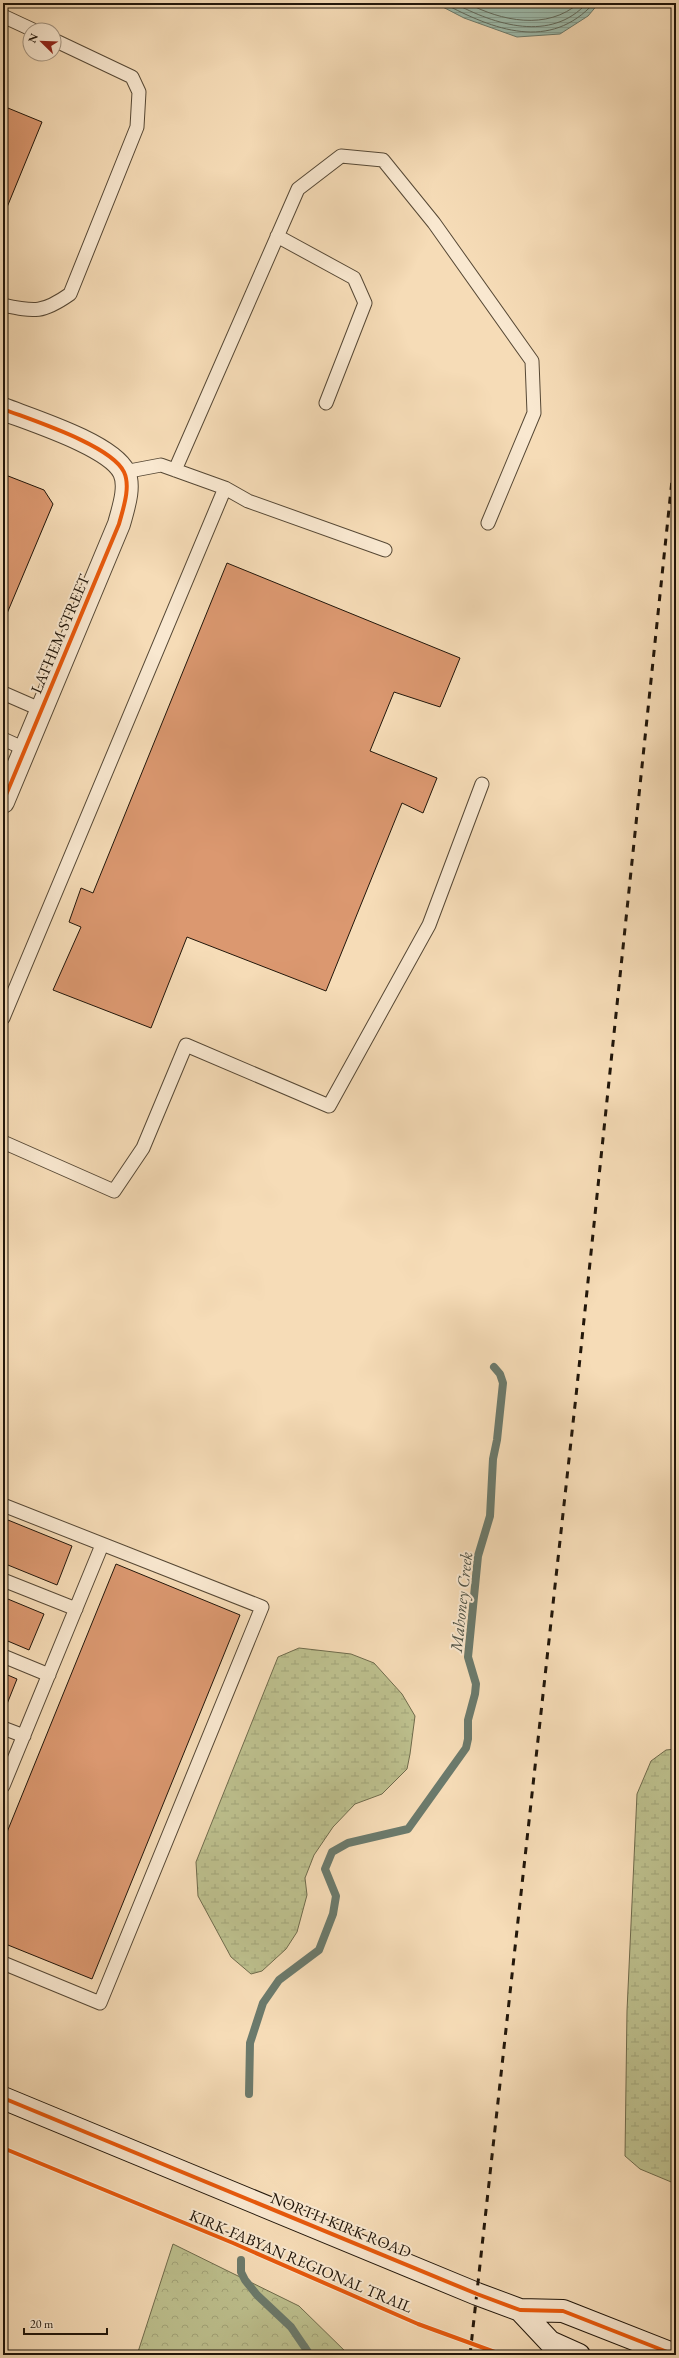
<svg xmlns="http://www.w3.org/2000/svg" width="679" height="2358" viewBox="0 0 679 2358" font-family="'EB Garamond',serif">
<defs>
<pattern id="forest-crowns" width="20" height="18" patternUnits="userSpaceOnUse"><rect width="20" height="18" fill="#bdc08e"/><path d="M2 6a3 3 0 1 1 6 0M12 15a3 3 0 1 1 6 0" fill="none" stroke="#a2a479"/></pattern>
<pattern id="wetland-marsh" width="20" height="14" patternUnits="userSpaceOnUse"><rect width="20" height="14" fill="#bdc08e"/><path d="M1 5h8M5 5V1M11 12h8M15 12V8" fill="none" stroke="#a2a479"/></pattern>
<pattern id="water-rules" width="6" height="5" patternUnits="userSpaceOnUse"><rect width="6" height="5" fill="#9dbcad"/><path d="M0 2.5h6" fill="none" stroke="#87a194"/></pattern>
</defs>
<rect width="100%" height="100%" fill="#f6dcb7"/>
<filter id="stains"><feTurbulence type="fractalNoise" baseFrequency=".005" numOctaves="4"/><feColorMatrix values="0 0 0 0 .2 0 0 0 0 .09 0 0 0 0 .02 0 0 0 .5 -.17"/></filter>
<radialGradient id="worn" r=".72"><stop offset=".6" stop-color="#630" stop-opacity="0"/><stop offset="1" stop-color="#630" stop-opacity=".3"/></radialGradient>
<path fill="url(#forest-crowns)" stroke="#6f6b4c" d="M 173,2244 L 299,2306 L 349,2355 L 137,2355 Z"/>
<path fill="url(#wetland-marsh)" stroke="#6f6b4c" d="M 299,1648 L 351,1654 L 374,1663 L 402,1694 L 415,1716 L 410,1754 L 407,1769 L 382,1794 L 355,1804 L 333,1827 L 314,1855 L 305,1878 L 307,1895 L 297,1932 L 286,1949 L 262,1971 L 251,1974 L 231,1957 L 198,1896 L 196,1862 L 278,1657 Z
M 676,1749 L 676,2184 L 640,2169 L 625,2156 L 627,2011 L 637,1794 L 651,1761 L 666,1750 Z"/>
<path fill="url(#water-rules)" stroke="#6b7a6c" d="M 435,3 L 599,3 L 588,16 L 560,34 L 517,37 L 464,18 Z"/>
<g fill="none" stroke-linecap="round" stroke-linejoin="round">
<path stroke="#5f695c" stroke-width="1" d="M 443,3 C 494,30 550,52 594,3
M 454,3 C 495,25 551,43 587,3
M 467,3 C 501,21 547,31 579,3"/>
<path stroke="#6b7a6c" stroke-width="8" d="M 249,2094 L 250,2043 L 263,2003 L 279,1980 L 319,1950 L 333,1914 L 336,1896 L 325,1869 L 332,1852 L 348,1843 L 408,1829 L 466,1748 L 468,1739 L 468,1720 L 475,1694 L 476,1684 L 468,1657 L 478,1556 L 490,1516 L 493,1459 L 497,1440 L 503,1383 L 500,1374 L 494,1367
M 241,2260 L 241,2272 L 245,2280 L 257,2295 L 291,2327 L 310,2355"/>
</g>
<path fill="#db9870" stroke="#21160a" d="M 3,106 L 42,122 L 3,217 Z
M 3,474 L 44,490 L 53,504 L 3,623 Z
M 227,563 L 460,658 L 440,707 L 394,692 L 370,751 L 437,778 L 423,813 L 402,803 L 326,991 L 187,937 L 151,1028 L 53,990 L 81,927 L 69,922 L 81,888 L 93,893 Z
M 3,1518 L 72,1546 L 57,1585 L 3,1563 Z
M 116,1564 L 240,1615 L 92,1979 L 3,1943 L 3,1842 Z
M 3,1597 L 44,1614 L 29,1650 L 3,1639 Z
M 3,1673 L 17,1679 L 3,1714 Z"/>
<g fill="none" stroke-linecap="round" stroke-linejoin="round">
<g stroke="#564835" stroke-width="15">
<path id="lane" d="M 3,16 L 33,30
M 277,236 L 354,278 L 365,303 L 326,403
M 3,305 C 35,312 43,313 70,294 L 137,127 L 139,92 L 132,77 L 54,40
M 175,470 L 298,189 L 341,156 L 383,160 L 434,223 L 532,361 L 534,413 L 488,523
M 124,472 L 161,465 L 225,488 L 248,501 L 385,550
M 3,693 L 42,710
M 3,739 L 25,749
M 3,1018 L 225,488
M 3,1142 L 114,1191 L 143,1148 L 186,1045 L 329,1106 L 429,925 L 482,784
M 3,1505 L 262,1607 L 100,2003 L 3,1963
M 3,1580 L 76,1609
M 3,1656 L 49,1675
M 3,1728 L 24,1736
M 3,1786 L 102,1545"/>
</g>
<g stroke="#564835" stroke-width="24">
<path id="street" d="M 3,409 C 31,420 111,445 124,472 C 131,487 123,509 119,524 L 3,802"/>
</g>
<g stroke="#21160a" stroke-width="24">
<path id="secondary" d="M 3,2098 L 477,2294 L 520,2310 L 563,2311 L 675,2355
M 520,2310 L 550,2342 L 579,2355"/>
</g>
<use href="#lane" stroke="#f9e8d0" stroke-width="13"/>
<use href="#street" stroke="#f9e8d0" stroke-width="22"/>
<use href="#secondary" stroke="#f9e8d0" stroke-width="22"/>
<path stroke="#21160a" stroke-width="3" stroke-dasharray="7 7" stroke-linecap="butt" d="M 470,2355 L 576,1396 L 676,442"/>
<g stroke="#f9e8d0" stroke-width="6">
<path id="cycleway" d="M 3,409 C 31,420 111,445 124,472 C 131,487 123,509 119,524 L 3,802
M 3,2098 L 477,2294 L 520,2310 L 563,2311 L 675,2355
M 3,2148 L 233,2243 L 418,2324 L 503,2355"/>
</g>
<use href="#cycleway" stroke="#e8590c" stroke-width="4"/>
</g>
<g text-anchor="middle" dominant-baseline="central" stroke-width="4" stroke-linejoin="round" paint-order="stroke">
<g font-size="16" fill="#21160a" stroke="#f9e8d0">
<text transform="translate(60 634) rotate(-67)">LATHEM STREET</text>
<text transform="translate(341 2225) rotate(22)">NORTH KIRK ROAD</text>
<text transform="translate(301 2261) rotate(23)">KIRK-FABYAN REGIONAL TRAIL</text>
</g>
<g font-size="17" font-style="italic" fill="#4c5043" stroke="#f9e8d0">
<text transform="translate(461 1602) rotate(-84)">Mahoney Creek</text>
</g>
</g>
<rect width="679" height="2358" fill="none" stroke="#f6dcb7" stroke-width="16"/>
<rect x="4" y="4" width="671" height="2350" fill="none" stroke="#21160a" stroke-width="2"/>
<rect x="8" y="8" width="663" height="2342" fill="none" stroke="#21160a"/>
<g transform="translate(42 42) rotate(293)"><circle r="19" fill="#f9e8d0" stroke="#a39481"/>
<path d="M0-3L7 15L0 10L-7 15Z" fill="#8f2418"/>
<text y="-6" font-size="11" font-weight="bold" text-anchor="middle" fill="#21160a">N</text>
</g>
<path d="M24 2328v6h83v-6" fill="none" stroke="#21160a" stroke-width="2"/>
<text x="30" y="2328" font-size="12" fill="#21160a" stroke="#f9e8d0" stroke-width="3" paint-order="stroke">20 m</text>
<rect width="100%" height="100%" filter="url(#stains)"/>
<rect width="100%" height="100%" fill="url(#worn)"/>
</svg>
